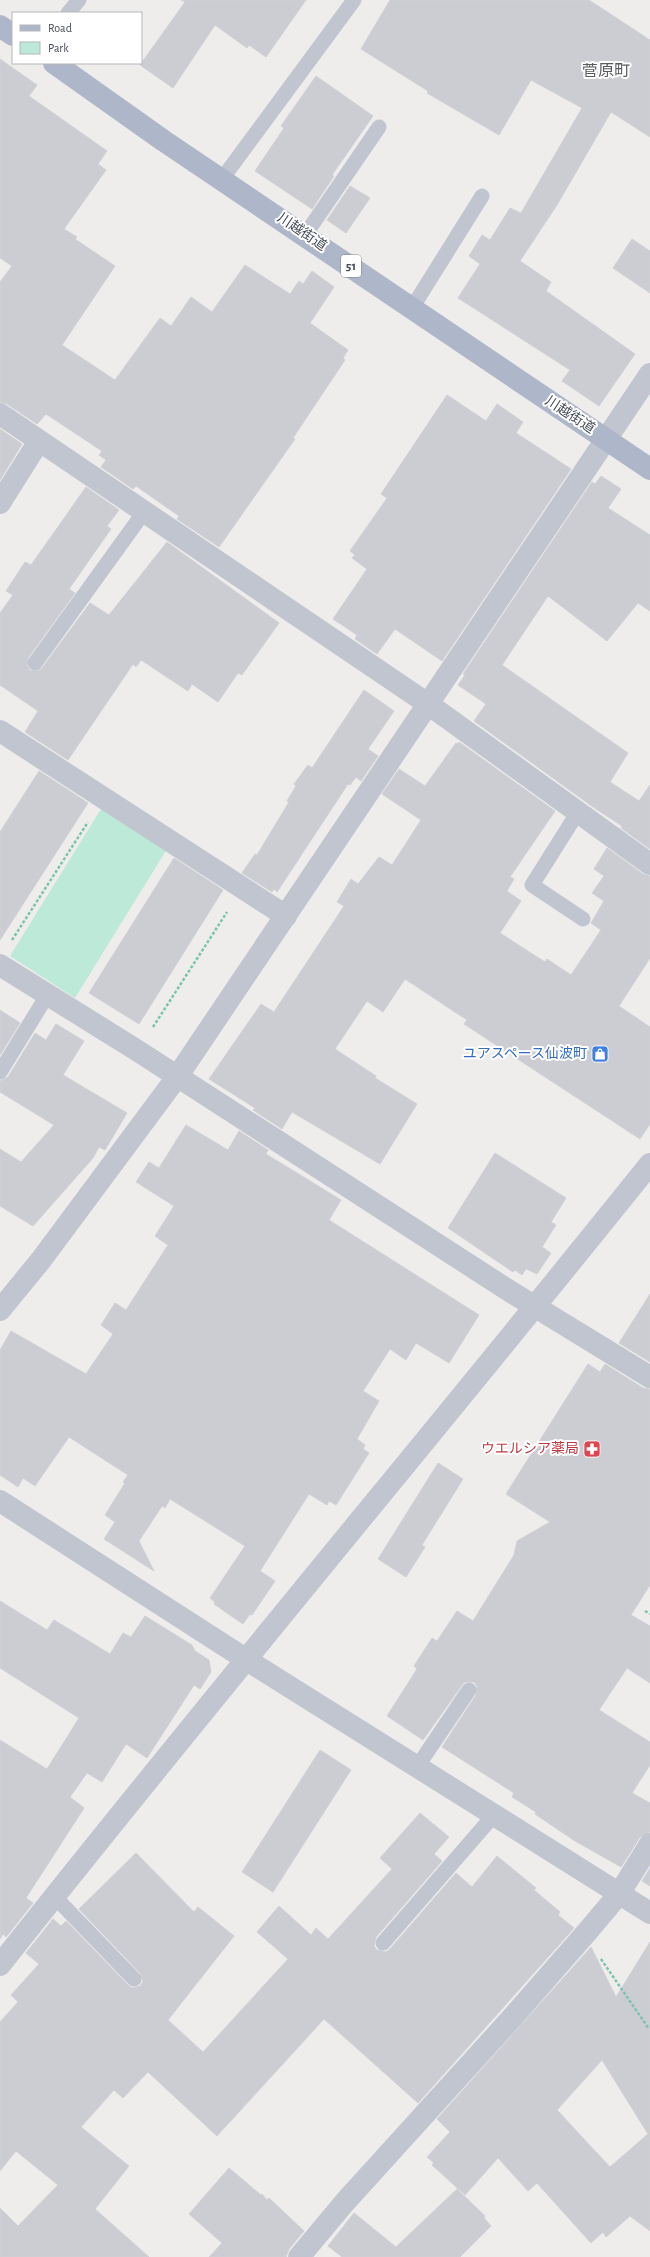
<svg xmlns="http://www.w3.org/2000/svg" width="650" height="2257" viewBox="0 0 650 2257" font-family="'Alegreya Sans','Noto Sans JP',sans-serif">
<rect width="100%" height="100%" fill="#efedec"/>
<path fill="#bde9d8" d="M 101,809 L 167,849 L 75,998 L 10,956 Z"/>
<path fill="#cccdd3" stroke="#d0d1d7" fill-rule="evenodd" d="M 181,0 L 306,0 L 266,57 L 249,45 L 247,48 L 215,25 L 173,88 L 140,65 L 185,2 Z
M 390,0 L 589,0 L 650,40 L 650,137 L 611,112 L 557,205 L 520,261 L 551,282 L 546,291 L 635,354 L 599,406 L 562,381 L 570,370 L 458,298 L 480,264 L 469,256 L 482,235 L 490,240 L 510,208 L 521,213 L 582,108 L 531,80 L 499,135 L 427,93 L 428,91 L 361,49 Z
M 0,59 L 37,85 L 29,96 L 107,151 L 98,164 L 106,170 L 64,229 L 77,237 L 75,239 L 115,266 L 62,345 L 115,380 L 160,318 L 171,326 L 191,297 L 212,312 L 245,265 L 290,294 L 299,281 L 303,284 L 312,271 L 334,287 L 310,323 L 348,350 L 343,358 L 345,360 L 293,438 L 295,439 L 219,547 L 177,519 L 179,516 L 136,486 L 133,489 L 101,467 L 106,460 L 99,455 L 102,451 L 46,414 L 37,424 L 7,404 L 0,402 L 0,282 L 12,266 L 0,258 Z
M 316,76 L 373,116 L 332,175 L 334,176 L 312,209 L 255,171 L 284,128 L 281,126 Z
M 350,186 L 370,198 L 346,233 L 327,220 Z
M 632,239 L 650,251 L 650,293 L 613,268 Z
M 447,395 L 486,421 L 497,404 L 523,422 L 516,433 L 571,469 L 442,661 L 395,629 L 377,654 L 355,639 L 357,635 L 333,619 L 367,569 L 352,558 L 355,555 L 350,551 L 387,498 L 381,494 Z
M 0,429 L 22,444 L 0,480 Z
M 601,476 L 621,489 L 608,508 L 650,535 L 650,611 L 638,603 L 607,641 L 548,596 L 502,665 L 628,753 L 610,782 L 639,801 L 650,785 L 650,849 L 621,828 L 622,826 L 593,807 L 474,721 L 486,704 L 458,685 L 465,675 L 463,674 L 592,482 L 595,484 Z
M 86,487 L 119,510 L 107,526 L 111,529 L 69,589 L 75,593 L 28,658 L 27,666 L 30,670 L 38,671 L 42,668 L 90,603 L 109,615 L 167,542 L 279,623 L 242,675 L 238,673 L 218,702 L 192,684 L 188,691 L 141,660 L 136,667 L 133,664 L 68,760 L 25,732 L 38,711 L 0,685 L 0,613 L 13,595 L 6,591 L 25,562 L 31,565 Z
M 364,690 L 394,711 L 368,749 L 378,756 L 361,781 L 356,777 L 350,785 L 348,784 L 277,892 L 274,889 L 272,892 L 242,873 L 255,854 L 257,855 L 289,802 L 287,801 L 296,786 L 294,784 L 308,765 L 312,768 Z
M 459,742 L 555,811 L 510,877 L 514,879 L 507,891 L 521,901 L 500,933 L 545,962 L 547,959 L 571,975 L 601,930 L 591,923 L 604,901 L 592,893 L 604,876 L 594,869 L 607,848 L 643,874 L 650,876 L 650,958 L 619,1006 L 650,1027 L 650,1124 L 640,1139 L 464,1024 L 467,1020 L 405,979 L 383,1012 L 367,1001 L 335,1049 L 376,1076 L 375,1078 L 417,1104 L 380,1164 L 292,1112 L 282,1129 L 253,1110 L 255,1108 L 209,1079 L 261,1004 L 274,1012 L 344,906 L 337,902 L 351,879 L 358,884 L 379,857 L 392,865 L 421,820 L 382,794 L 399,769 L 425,786 L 456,743 L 458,744 Z
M 39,771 L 88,803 L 0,940 L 0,832 Z
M 174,858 L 223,890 L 139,1024 L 89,993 Z
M 0,1010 L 20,1023 L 0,1055 Z
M 56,1024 L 84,1041 L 63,1075 L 127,1113 L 105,1150 L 99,1147 L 93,1158 L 33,1226 L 0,1206 L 0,1149 L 21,1162 L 54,1125 L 0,1092 L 0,1081 L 8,1077 L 35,1033 L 46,1040 Z
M 186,1125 L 228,1150 L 239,1131 L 268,1150 L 266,1154 L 341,1200 L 329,1220 L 479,1315 L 449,1363 L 416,1343 L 406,1360 L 390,1349 L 363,1391 L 379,1401 L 357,1439 L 365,1445 L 363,1449 L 369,1453 L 336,1505 L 329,1501 L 327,1505 L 309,1494 L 260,1571 L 275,1581 L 252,1615 L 250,1614 L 243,1624 L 214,1604 L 215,1602 L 210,1598 L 245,1546 L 170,1499 L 165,1508 L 162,1506 L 139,1541 L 154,1571 L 104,1539 L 115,1522 L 105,1515 L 125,1483 L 123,1482 L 128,1475 L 69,1437 L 35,1486 L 23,1478 L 18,1487 L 0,1475 L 0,1350 L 11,1331 L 86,1374 L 113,1334 L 101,1325 L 115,1303 L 126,1310 L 168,1245 L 155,1236 L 174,1206 L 136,1182 L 149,1162 L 159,1168 Z
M 495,1153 L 566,1198 L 551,1222 L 556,1225 L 542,1247 L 551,1253 L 537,1274 L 526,1269 L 522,1275 L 515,1270 L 513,1272 L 448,1228 Z
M 650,1294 L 650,1362 L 619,1343 Z
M 588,1364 L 600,1372 L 605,1364 L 643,1388 L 650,1389 L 650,1585 L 631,1615 L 650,1626 L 650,1683 L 627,1668 L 599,1710 L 650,1742 L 650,1765 L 632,1793 L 650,1803 L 650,1832 L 640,1837 L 621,1867 L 575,1841 L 535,1814 L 536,1812 L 512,1797 L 514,1793 L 442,1747 L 476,1695 L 477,1686 L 474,1682 L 465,1682 L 462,1685 L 423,1740 L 387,1716 L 417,1669 L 414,1666 L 432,1638 L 437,1641 L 457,1611 L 473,1621 L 514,1555 L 517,1541 L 550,1522 L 506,1494 Z
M 438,1463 L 463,1479 L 422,1545 L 425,1547 L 406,1577 L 378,1559 Z
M 0,1601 L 47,1630 L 54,1620 L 110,1654 L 123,1633 L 131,1637 L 145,1616 L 192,1645 L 195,1651 L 209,1660 L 211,1672 L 200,1689 L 194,1685 L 147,1758 L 126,1744 L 102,1782 L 87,1773 L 70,1797 L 84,1808 L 26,1898 L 33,1903 L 6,1937 L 3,1934 L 0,1939 L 0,1740 L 47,1769 L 79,1718 L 0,1668 Z
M 320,1750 L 351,1770 L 273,1892 L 242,1872 Z
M 420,1813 L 449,1837 L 434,1854 L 442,1861 L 376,1937 L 374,1946 L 377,1950 L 386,1952 L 390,1949 L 456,1873 L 472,1887 L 497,1856 L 536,1888 L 534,1890 L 560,1912 L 558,1915 L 574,1928 L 418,2103 L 324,2019 L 217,2136 L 148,2072 L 123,2098 L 114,2090 L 81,2127 L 129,2166 L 95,2209 L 149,2257 L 0,2257 L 0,2208 L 18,2226 L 58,2185 L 16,2151 L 0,2171 L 0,2022 L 18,2002 L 11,1995 L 39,1964 L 26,1953 L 53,1919 L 61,1926 L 66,1921 L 128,1985 L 132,1988 L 140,1986 L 143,1981 L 140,1973 L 79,1909 L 136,1853 L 194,1912 L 198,1907 L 234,1936 L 168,2020 L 203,2052 L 288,1959 L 257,1932 L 279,1906 L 311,1935 L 316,1928 L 328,1939 L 392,1869 L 380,1858 Z
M 650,1868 L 650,1886 L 642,1881 Z
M 650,1942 L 650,2231 L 630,2216 L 606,2237 L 603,2232 L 591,2243 L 537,2183 L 528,2191 L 498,2158 L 465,2195 L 432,2165 L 434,2163 L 427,2157 L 450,2132 L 437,2119 L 591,1947 L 616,1997 ZM 602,2060 L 648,2134 L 610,2167 L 557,2110 Z
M 229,2168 L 261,2195 L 262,2194 L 267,2200 L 269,2198 L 304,2231 L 289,2249 L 286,2257 L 209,2257 L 222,2243 L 189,2214 Z
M 457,2189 L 485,2216 L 484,2218 L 491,2226 L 460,2257 L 342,2257 L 328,2246 L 354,2213 L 396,2247 Z"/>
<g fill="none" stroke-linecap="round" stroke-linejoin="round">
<path stroke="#79c4ae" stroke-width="2.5" stroke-dasharray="3 2" stroke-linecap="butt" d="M 12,940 L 88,822
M 153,1027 L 227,912
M 645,1611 L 650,1614
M 601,1959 L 649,2029"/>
<path stroke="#c1c5d0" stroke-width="15" d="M 68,13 L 79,0
M 222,179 L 354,0
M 305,235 L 379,127
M 412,308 L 482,196
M 35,663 L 144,512
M 578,812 L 532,885 L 583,919
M 0,1072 L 48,994
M 417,1767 L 469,1690
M 54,1896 L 134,1979
M 383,1943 L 494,1815"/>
<path stroke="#c1c5d0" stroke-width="22" d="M 0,414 L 428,704 L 650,864
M 0,503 L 39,441
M 0,731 L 286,916
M 0,965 L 138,1051 L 511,1292 L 650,1377
M 299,2257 L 345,2202 L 511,2019 L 587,1932 L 619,1894 L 650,1844"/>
<path stroke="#c1c5d0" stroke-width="22" d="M 0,1310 L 41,1260 L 177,1077 L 650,374
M 0,1501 L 247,1660 L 650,1913
M 0,1965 C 213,1695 435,1432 650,1164"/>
<path stroke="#aeb6c9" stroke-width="22" d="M 0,26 L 13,35
M 54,63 L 164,141 L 650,469"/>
</g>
<defs>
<g id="shop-square" transform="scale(0.9)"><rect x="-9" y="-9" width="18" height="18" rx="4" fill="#3f7fe0" stroke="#fff"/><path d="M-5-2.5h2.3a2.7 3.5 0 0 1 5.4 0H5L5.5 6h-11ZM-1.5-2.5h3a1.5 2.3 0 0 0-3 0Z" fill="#fff"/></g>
<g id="pharmacy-square" transform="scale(0.9)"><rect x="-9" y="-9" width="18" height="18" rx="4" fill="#e0444e" stroke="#fff"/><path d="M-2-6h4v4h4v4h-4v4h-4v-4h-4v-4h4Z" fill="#fff"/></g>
</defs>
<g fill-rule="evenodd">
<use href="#shop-square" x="600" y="1054"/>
<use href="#pharmacy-square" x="592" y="1449"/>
</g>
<g text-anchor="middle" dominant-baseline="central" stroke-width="4" stroke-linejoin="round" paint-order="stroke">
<rect fill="#fff" stroke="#7e8289" stroke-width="1" x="341" y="255" width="20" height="22" rx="3"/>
<g font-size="13" font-weight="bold" fill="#464c57">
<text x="351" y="266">51</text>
</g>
<g font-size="14" fill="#464c57" stroke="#fff">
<text transform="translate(302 232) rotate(34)">川越街道</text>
<text transform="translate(570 415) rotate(33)">川越街道</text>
</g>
<g font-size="14" fill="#366cbe" stroke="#fff" text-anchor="end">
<text x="587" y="1054">ユアスペース仙波町</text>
</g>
<g font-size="14" fill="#be3a42" stroke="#fff" text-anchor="end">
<text x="579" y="1449">ウエルシア薬局</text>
</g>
<g font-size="16" fill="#595b60" stroke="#fff">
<text x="606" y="71">菅原町</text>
</g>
</g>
<rect x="12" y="12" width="130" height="52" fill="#ffffff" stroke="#b5b7bc"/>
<rect x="20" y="25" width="20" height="6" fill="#aeb6c9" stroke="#b5b7bc"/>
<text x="48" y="32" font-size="12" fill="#464c57">Road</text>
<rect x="20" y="42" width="20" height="12" fill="#bde9d8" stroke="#b5b7bc"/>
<text x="48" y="52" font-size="12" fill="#464c57">Park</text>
</svg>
